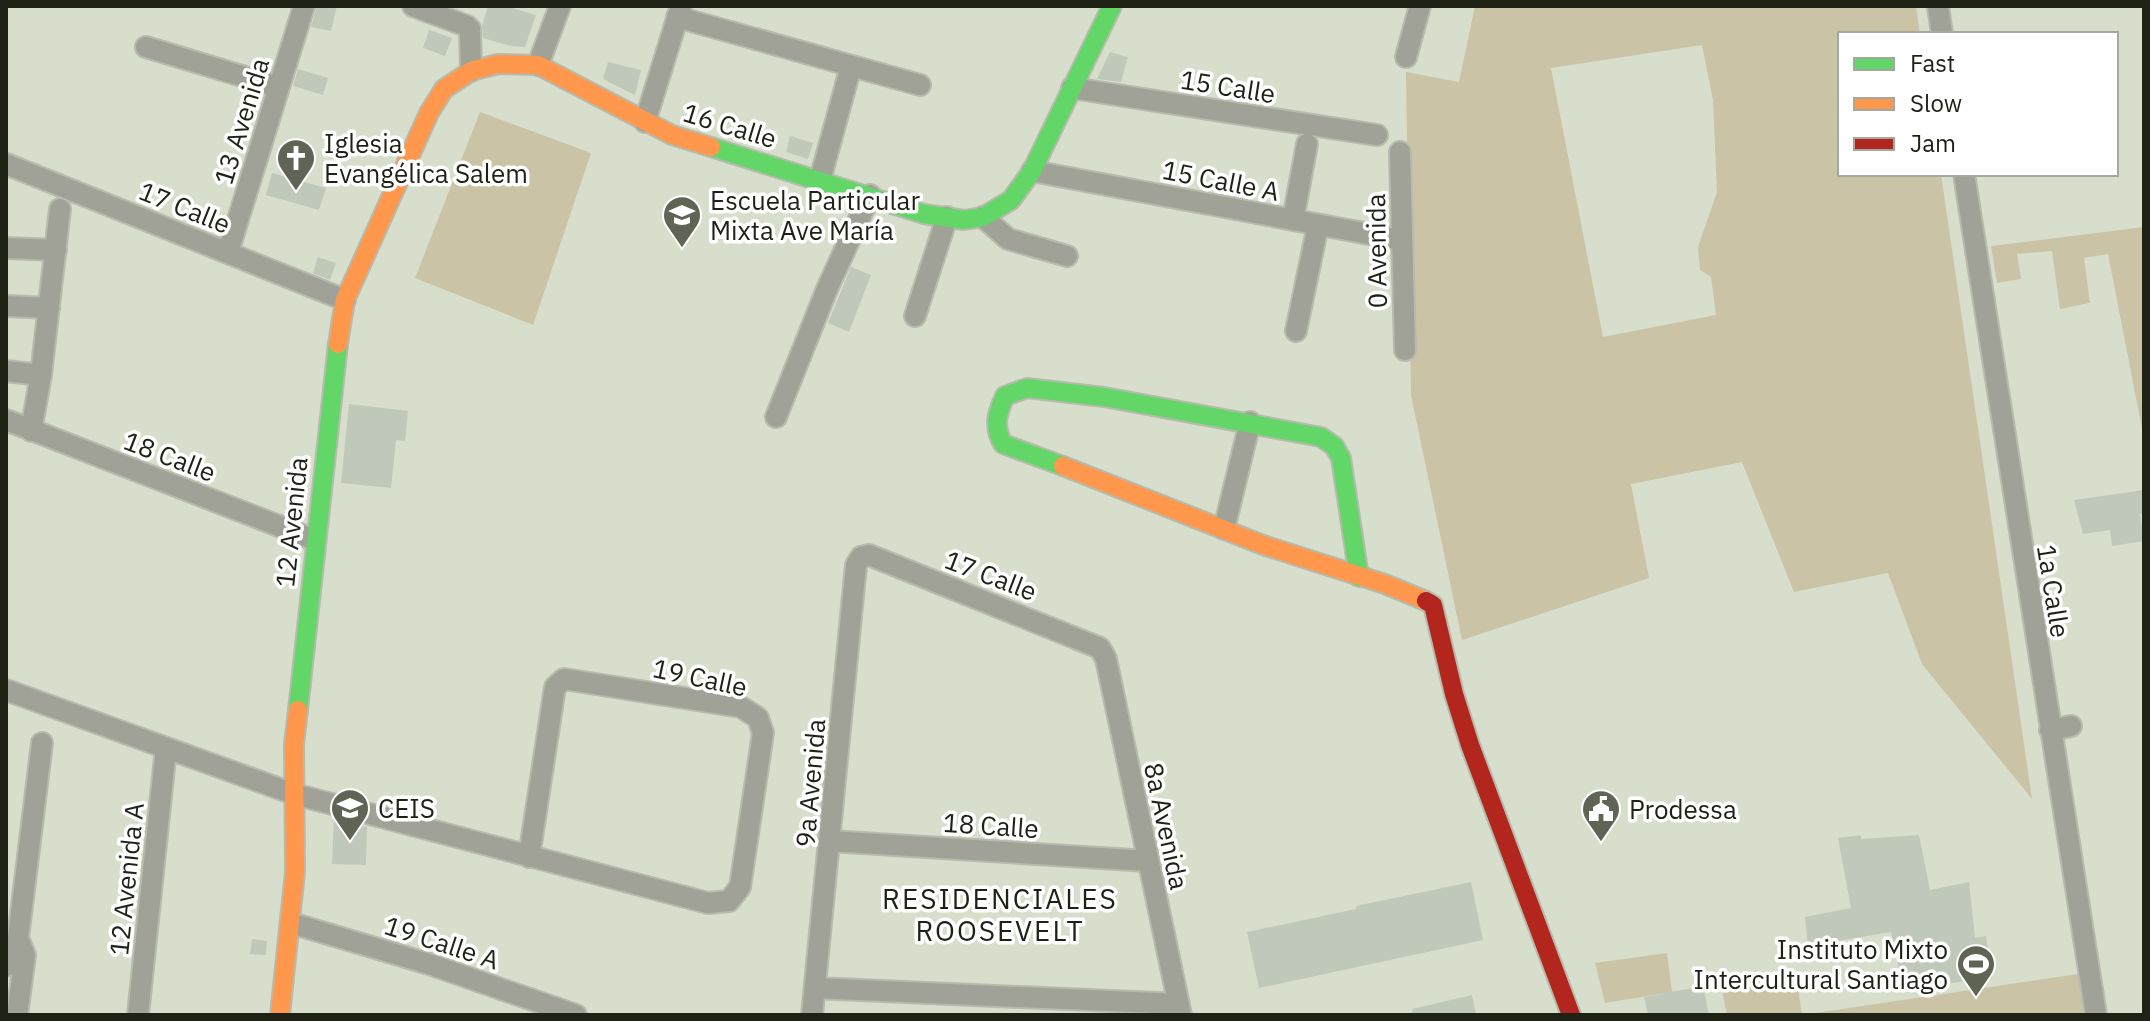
<svg xmlns="http://www.w3.org/2000/svg" width="2150" height="1021" viewBox="0 0 2150 1021" font-family="'IBM Plex Sans',sans-serif">
<rect width="100%" height="100%" fill="#d8decc"/>
<path fill="#cbc3a5" fill-rule="evenodd" d="M 1475,6 L 1916,6 L 1920,34 L 1840,34 L 1840,174 L 1941,174 L 2032,799 L 1922,664 L 1888,573 L 1794,592 L 1742,462 L 1631,484 L 1649,578 L 1462,640 L 1411,395 L 1406,72 L 1459,82 ZM 1702,45 L 1713,100 L 1717,192 L 1698,247 L 1700,270 L 1711,277 L 1716,315 L 1603,337 L 1551,68 Z
M 480,112 L 591,153 L 533,325 L 415,278 Z
M 2144,227 L 2144,439 L 2108,254 L 2084,258 L 2090,303 L 2060,309 L 2052,251 L 2017,254 L 2021,279 L 1997,283 L 1991,246 Z
M 1667,953 L 1672,992 L 1605,1003 L 1595,963 Z
M 2078,974 L 2084,1015 L 1727,1015 L 1721,986 L 1796,976 L 1802,1015 Z"/>
<path fill="#bfc8b9" d="M 317,6 L 337,6 L 331,31 L 311,27 Z
M 488,6 L 505,6 L 536,15 L 525,47 L 511,46 L 483,38 L 482,26 Z
M 429,30 L 452,38 L 445,56 L 423,48 Z
M 1110,52 L 1128,57 L 1121,82 L 1097,79 Z
M 608,62 L 641,70 L 635,95 L 603,79 Z
M 298,69 L 328,78 L 323,95 L 293,86 Z
M 790,136 L 813,143 L 808,159 L 786,152 Z
M 272,173 L 326,188 L 319,210 L 266,195 Z
M 318,257 L 336,263 L 330,280 L 313,273 Z
M 851,267 L 871,275 L 849,332 L 828,323 Z
M 349,404 L 408,411 L 405,441 L 396,440 L 391,488 L 341,483 Z
M 2144,490 L 2144,513 L 2140,514 L 2144,541 L 2112,546 L 2110,530 L 2083,534 L 2074,500 Z
M 334,819 L 367,827 L 366,865 L 332,864 Z
M 1861,835 L 1861,839 L 1919,835 L 1930,890 L 1969,882 L 1975,938 L 1986,936 L 1992,978 L 1903,989 L 1891,932 L 1808,946 L 1805,917 L 1851,908 L 1838,838 Z
M 1471,882 L 1483,940 L 1259,988 L 1247,932 L 1356,909 L 1356,906 Z
M 252,939 L 267,941 L 266,955 L 250,954 Z
M 1703,986 L 1709,1015 L 1648,1015 L 1644,997 Z
M 1472,995 L 1476,1015 L 1413,1015 L 1412,1009 Z"/>
<g fill="none" stroke-linecap="round" stroke-linejoin="round">
<g stroke="#b6bbad" stroke-width="24">
<path id="street" d="M 413,6 L 467,26 L 470,29 L 471,71
M 1938,6 L 1942,34
M 677,17 L 920,85
M 146,47 L 278,87
M 1406,57 L 1420,6
M 538,65 L 560,6
M 1072,88 L 1377,135
M 645,122 L 681,6
M 1400,152 L 1405,350
M 6,164 L 345,300
M 1032,171 L 1401,240
M 1964,174 L 2096,1015
M 820,180 L 851,66
M 983,217 L 1008,239 L 1067,256
M 1293,220 L 1307,144
M 6,248 L 56,250
M 228,252 L 304,6
M 6,306 L 49,308
M 915,316 L 947,217
M 1296,331 L 1318,225
M 6,371 L 41,375
M 776,417 L 827,289 L 870,195
M 6,420 L 315,540
M 31,431 L 41,375 L 60,209
M 1224,529 L 1250,422
M 6,690 L 294,794 L 708,903 L 729,901 L 740,887 L 763,733 L 758,718 L 741,707 L 564,679 L 555,687 L 529,857
M 2050,730 L 2071,726
M 830,841 L 1148,861
M 291,923 L 429,964 L 576,1015
M 6,966 L 7,954 L 18,938 L 42,743
M 815,988 L 1179,1004
M 17,1015 L 25,955 L 18,938
M 138,1015 L 166,748
M 812,1015 L 856,565 L 861,557 L 869,555 L 1100,648 L 1106,659 L 1181,1015"/>
</g>
<g stroke="#b6bbad" stroke-width="22">
<path id="fast" d="M 711,147 L 924,214 L 964,220 L 983,217 L 1011,200 L 1032,171 L 1112,6
M 1063,466 L 1003,444 C 993,426 997,414 1005,396 L 1027,388 L 1104,397 L 1321,437 L 1334,446 L 1341,458 L 1359,577
M 298,710 L 338,344"/>
</g>
<g stroke="#b6bbad" stroke-width="22">
<path id="slow" d="M 338,344 L 345,300 L 429,113 L 444,89 L 471,71 L 498,64 L 538,65 L 672,135 L 711,147
M 1063,466 L 1263,545 L 1385,584 L 1426,601
M 280,1015 L 295,872 L 294,744 L 298,710"/>
</g>
<g stroke="#b6bbad" stroke-width="22">
<path id="jam" d="M 1426,601 L 1433,605 L 1454,694 L 1470,745 L 1571,1015"/>
</g>
<use href="#street" stroke="#a0a197" stroke-width="20"/>
<use href="#fast" stroke="#63d668" stroke-width="18"/>
<use href="#slow" stroke="#ff974d" stroke-width="18"/>
<use href="#jam" stroke="#b3261e" stroke-width="18"/>
</g>
<defs>
<g id="church-pin" transform="scale(2)"><path d="M0 17L-7.5 6A9.5 9.5 0 1 1 7.5 6Z" fill="#5f6455" stroke="#fff"/><path d="M-1.2-6h2.4v3.5h3.3v2.4h-3.3V6h-2.4V-.1h-3.3v-2.4h3.3Z" fill="#fff"/></g>
<g id="school-pin" transform="scale(2)"><path d="M0 17L-7.5 6A9.5 9.5 0 1 1 7.5 6Z" fill="#5f6455" stroke="#fff"/><path d="M0-5L7-2L0 1L-7-2ZM-4 1L0 2.5L4 1V4Q0 6-4 4Z" fill="#fff"/></g>
<g id="civic-pin" transform="scale(2)"><path d="M0 17L-7.5 6A9.5 9.5 0 1 1 7.5 6Z" fill="#5f6455" stroke="#fff"/><path d="M-.6-6.5H3V-4.5H.6V-3L4-1V1h2V6H-6V1h2V-1L-.6-3ZM-1.2 2.5V6h2.4V2.5Z" fill="#fff"/></g>
<g id="stadium-pin" transform="scale(2)"><path d="M0 17L-7.5 6A9.5 9.5 0 1 1 7.5 6Z" fill="#5f6455" stroke="#fff"/><path d="M0-5a6.5 5 0 1 0 0 10a6.5 5 0 1 0 0-10ZM-3.5-1.8h7v3.6h-7Z" fill="#fff"/></g>
</defs>
<g fill-rule="evenodd">
<use href="#church-pin" x="296" y="158"/>
<use href="#school-pin" x="682" y="215"/>
<use href="#school-pin" x="350" y="808"/>
<use href="#civic-pin" x="1601" y="809"/>
<use href="#stadium-pin" x="1976" y="964"/>
</g>
<g text-anchor="middle" dominant-baseline="central" stroke-width="7" stroke-linejoin="round" paint-order="stroke">
<g font-size="26" fill="#1e2215" stroke="#fff">
<text transform="translate(1228 86) rotate(9)">15 Calle</text>
<text transform="translate(241 121) rotate(-73)">13 Avenida</text>
<text transform="translate(730 125) rotate(17)">16 Calle</text>
<text transform="translate(1221 180) rotate(11)">15 Calle A</text>
<text transform="translate(185 207) rotate(22)">17 Calle</text>
<text transform="translate(1376 251) rotate(-91)">0 Avenida</text>
<text transform="translate(170 456) rotate(21)">18 Calle</text>
<text transform="translate(291 522) rotate(-84)">12 Avenida</text>
<text transform="translate(991 575) rotate(21)">17 Calle</text>
<text transform="translate(2054 591) rotate(81)">1a Calle</text>
<text transform="translate(700 677) rotate(12)">19 Calle</text>
<text transform="translate(810 783) rotate(-85)">9a Avenida</text>
<text transform="translate(991 825) rotate(4)">18 Calle</text>
<text transform="translate(1167 826) rotate(78)">8a Avenida</text>
<text transform="translate(126 879) rotate(-84)">12 Avenida A</text>
<text transform="translate(442 942) rotate(18)">19 Calle A</text>
</g>
<g font-size="26" fill="#1e2215" stroke="#fff" text-anchor="start">
<text x="324" y="143">Iglesia<tspan x="324" dy="30">Evangélica Salem</tspan></text>
<text x="710" y="200">Escuela Particular<tspan x="710" dy="30">Mixta Ave María</tspan></text>
<text x="378" y="808">CEIS</text>
<text x="1629" y="809">Prodessa</text>
<text x="1948" y="949" text-anchor="end">Instituto Mixto<tspan x="1948" dy="30">Intercultural Santiago</tspan></text>
</g>
<g font-size="28" letter-spacing="2" fill="#1e2215" stroke="#fff">
<text x="1000" y="898">RESIDENCIALES<tspan x="1000" dy="32">ROOSEVELT</tspan></text>
</g>
</g>
<rect width="2150" height="1021" fill="none" stroke="#1e2215" stroke-width="16"/>
<rect x="1838" y="32" width="280" height="144" fill="#ffffff" stroke="#a5a7a1" stroke-width="2"/>
<rect x="1854" y="58" width="40" height="12" fill="#63d668" stroke="#a5a7a1" stroke-width="2"/>
<text x="1910" y="72" font-size="24" fill="#1e2215">Fast</text>
<rect x="1854" y="98" width="40" height="12" fill="#ff974d" stroke="#a5a7a1" stroke-width="2"/>
<text x="1910" y="112" font-size="24" fill="#1e2215">Slow</text>
<rect x="1854" y="138" width="40" height="12" fill="#b3261e" stroke="#a5a7a1" stroke-width="2"/>
<text x="1910" y="152" font-size="24" fill="#1e2215">Jam</text>
</svg>
